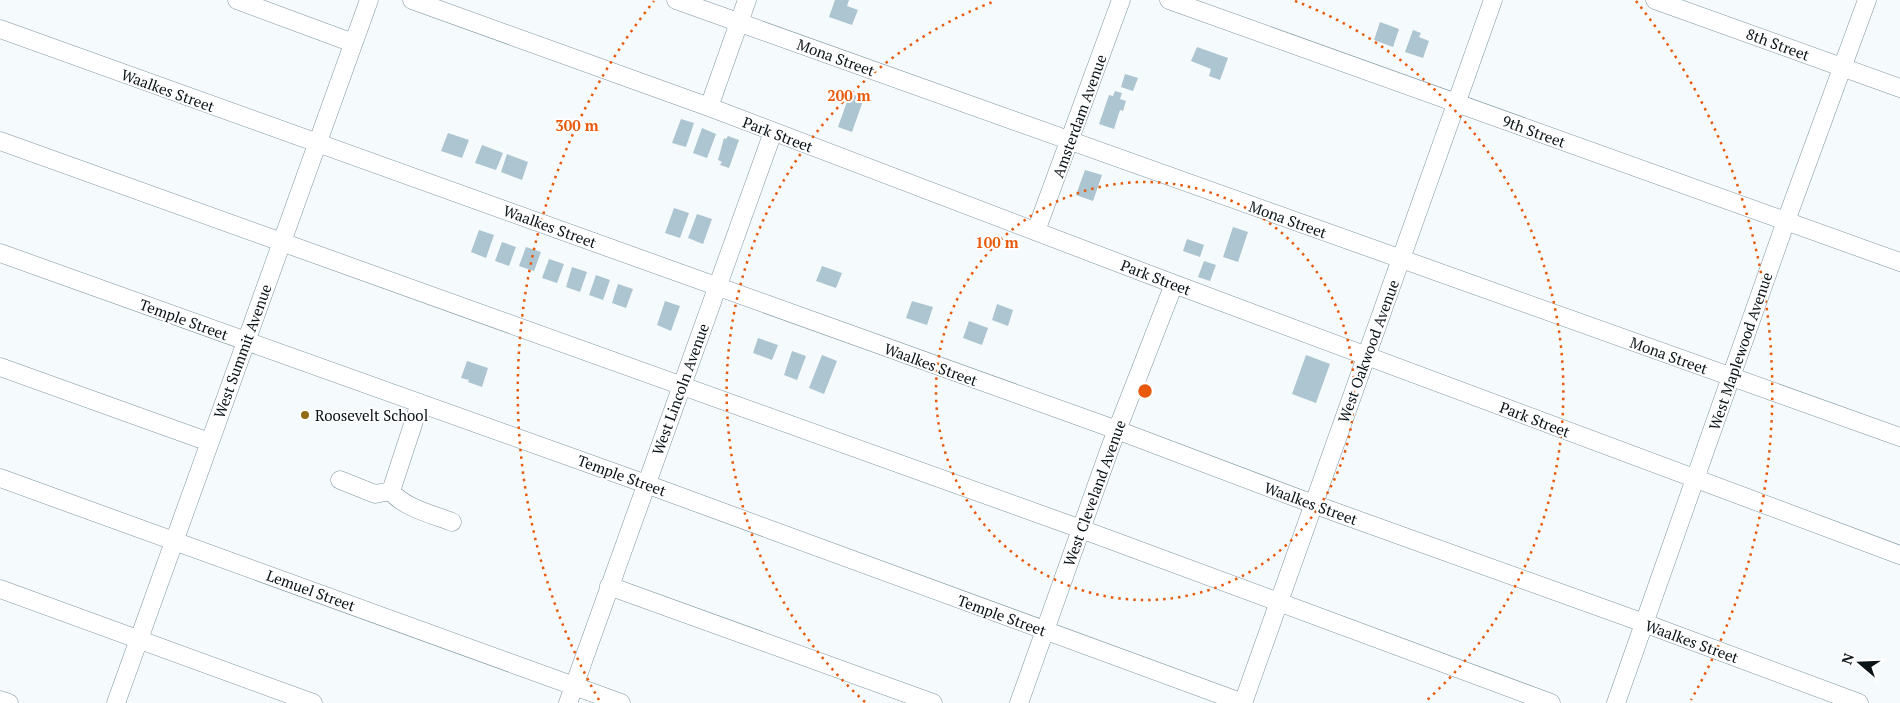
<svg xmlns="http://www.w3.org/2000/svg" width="1900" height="703" viewBox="0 0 1900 703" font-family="'PT Serif',serif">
<rect width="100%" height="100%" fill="#f5fafc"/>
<path fill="#acc5d0" d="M 835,0 L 849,0 L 847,6 L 858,10 L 852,25 L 829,17 Z
M 1380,22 L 1399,29 L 1393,47 L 1374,40 Z
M 1413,30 L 1421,33 L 1419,37 L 1429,41 L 1423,58 L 1405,52 Z
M 1197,47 L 1228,58 L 1220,80 L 1209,76 L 1211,69 L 1191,61 Z
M 1125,74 L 1138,78 L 1133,91 L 1121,87 Z
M 1115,91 L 1122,93 L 1120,99 L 1126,101 L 1123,111 L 1120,110 L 1114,129 L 1099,124 L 1109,95 L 1113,96 Z
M 850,93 L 864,98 L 852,132 L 838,127 Z
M 681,119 L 694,123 L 686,147 L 672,143 Z
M 702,128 L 716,134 L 707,158 L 693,153 Z
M 448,133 L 469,140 L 462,158 L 441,151 Z
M 728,136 L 739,140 L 729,168 L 720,165 L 722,162 L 718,160 L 724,138 L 726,139 Z
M 482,145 L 503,153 L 496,170 L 475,163 Z
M 507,154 L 528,162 L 522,180 L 501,172 Z
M 1085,170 L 1102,175 L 1093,201 L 1076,195 Z
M 674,208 L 689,213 L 680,238 L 665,233 Z
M 697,214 L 712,219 L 703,244 L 688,238 Z
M 1233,227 L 1248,232 L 1238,262 L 1223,257 Z
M 479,230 L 494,235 L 486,258 L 471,252 Z
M 1187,239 L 1204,245 L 1200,257 L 1183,251 Z
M 502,242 L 516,247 L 509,266 L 495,261 Z
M 526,247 L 541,252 L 534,271 L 519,266 Z
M 549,259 L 564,264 L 557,283 L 542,278 Z
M 1204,261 L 1216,265 L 1210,281 L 1198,277 Z
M 822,266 L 842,273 L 836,288 L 816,281 Z
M 572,267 L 587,272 L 580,292 L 566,287 Z
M 596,275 L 610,280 L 603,300 L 589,295 Z
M 618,284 L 633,289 L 626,308 L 612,303 Z
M 665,301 L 680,306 L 671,331 L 657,325 Z
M 912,301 L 933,307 L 927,325 L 906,318 Z
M 997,304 L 1013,310 L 1008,326 L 992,320 Z
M 969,321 L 988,328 L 982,345 L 963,338 Z
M 758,338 L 778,345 L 772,360 L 753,353 Z
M 792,351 L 806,356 L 797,380 L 784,375 Z
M 822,355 L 837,361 L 824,394 L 809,388 Z
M 1306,355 L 1330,364 L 1316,403 L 1292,394 Z
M 467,361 L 488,368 L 482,387 L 468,382 L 469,380 L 461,378 Z"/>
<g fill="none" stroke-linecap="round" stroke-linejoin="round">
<g stroke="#7d96a0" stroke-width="19">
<path id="minor" d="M 237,0 L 353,43
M 412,0 L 709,107 L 1174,284 L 1900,555
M 676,0 L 1900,437
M 1169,0 L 1900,262
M 1655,0 L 1900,88
M 0,29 L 1117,430 L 1313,504 L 1644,623 L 1859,703
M 709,107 L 747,0
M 0,141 L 1081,529 L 1551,703
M 1036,231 L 1121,0
M 0,253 L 646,484 L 1243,703
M 0,367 L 209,442
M 420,403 L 391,491 C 402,507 434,515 452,522
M 0,478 L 621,703
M 340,480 L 375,494 L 391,491
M 609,586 L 933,703
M 0,589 L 313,703
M 0,700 L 9,703
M 116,703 L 369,0
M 568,703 L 773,132
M 1019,703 L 1110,448 L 1174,284
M 1243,703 L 1493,0
M 1616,703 L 1786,221 L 1867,0"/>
</g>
<use href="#minor" stroke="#fff" stroke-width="18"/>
</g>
<g fill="none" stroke="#e8590c" stroke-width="2.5" stroke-dasharray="2.5 5">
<circle cx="1145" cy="391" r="209"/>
<path d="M865 702A418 418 0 0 1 995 1M1295 1A418 418 0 0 1 1425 702"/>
<path d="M599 700A627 627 0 0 1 654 1M1636 1A627 627 0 0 1 1691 700"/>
</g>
<circle fill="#926c13" stroke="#fff" stroke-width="2" cx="305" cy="415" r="5"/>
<g text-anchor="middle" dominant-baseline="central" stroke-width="4" stroke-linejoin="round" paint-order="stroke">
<g font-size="15" fill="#0a1317" stroke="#fff">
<text transform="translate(1778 44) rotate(20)">8th Street</text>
<text transform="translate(836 57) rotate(20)">Mona Street</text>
<text transform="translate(168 90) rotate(20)">Waalkes Street</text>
<text transform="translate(1079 116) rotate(-70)">Amsterdam Avenue</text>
<text transform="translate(1534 131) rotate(20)">9th Street</text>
<text transform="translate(778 134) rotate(21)">Park Street</text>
<text transform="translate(1288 219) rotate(20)">Mona Street</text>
<text transform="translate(550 226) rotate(20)">Waalkes Street</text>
<text transform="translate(1156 277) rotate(21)">Park Street</text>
<text transform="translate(184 319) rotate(20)">Temple Street</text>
<text transform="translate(242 351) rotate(-70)">West Summit Avenue</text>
<text transform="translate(1368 351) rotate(-70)">West Oakwood Avenue</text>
<text transform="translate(1740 351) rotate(-71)">West Maplewood Avenue</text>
<text transform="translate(1669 355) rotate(20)">Mona Street</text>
<text transform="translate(931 364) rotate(20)">Waalkes Street</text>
<text transform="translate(680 389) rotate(-70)">West Lincoln Avenue</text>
<text transform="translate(1535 419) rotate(21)">Park Street</text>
<text transform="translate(622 475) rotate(20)">Temple Street</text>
<text transform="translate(1094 493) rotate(-70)">West Cleveland Avenue</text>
<text transform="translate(1311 503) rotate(20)">Waalkes Street</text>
<text transform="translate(311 590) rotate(20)">Lemuel Street</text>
<text transform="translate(1002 615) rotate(20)">Temple Street</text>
<text transform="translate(1692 641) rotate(20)">Waalkes Street</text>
</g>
<g font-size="15" fill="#0a1317" stroke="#fff" text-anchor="start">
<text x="315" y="415">Roosevelt School</text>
</g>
</g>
<circle cx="1145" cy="391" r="8" fill="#e8590c" stroke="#fff" stroke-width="2.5"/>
<g font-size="15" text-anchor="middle" font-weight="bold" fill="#e8590c" stroke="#fff" stroke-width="4" stroke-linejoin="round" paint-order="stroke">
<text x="849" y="101">200 m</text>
<text x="577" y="131">300 m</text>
<text x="997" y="248">100 m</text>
</g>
<g transform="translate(1860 663) rotate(289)" stroke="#ffffff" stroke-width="4" paint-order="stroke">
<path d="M0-4L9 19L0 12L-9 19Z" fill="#0a1317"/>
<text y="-8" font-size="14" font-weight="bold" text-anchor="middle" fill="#0a1317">N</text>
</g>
</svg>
